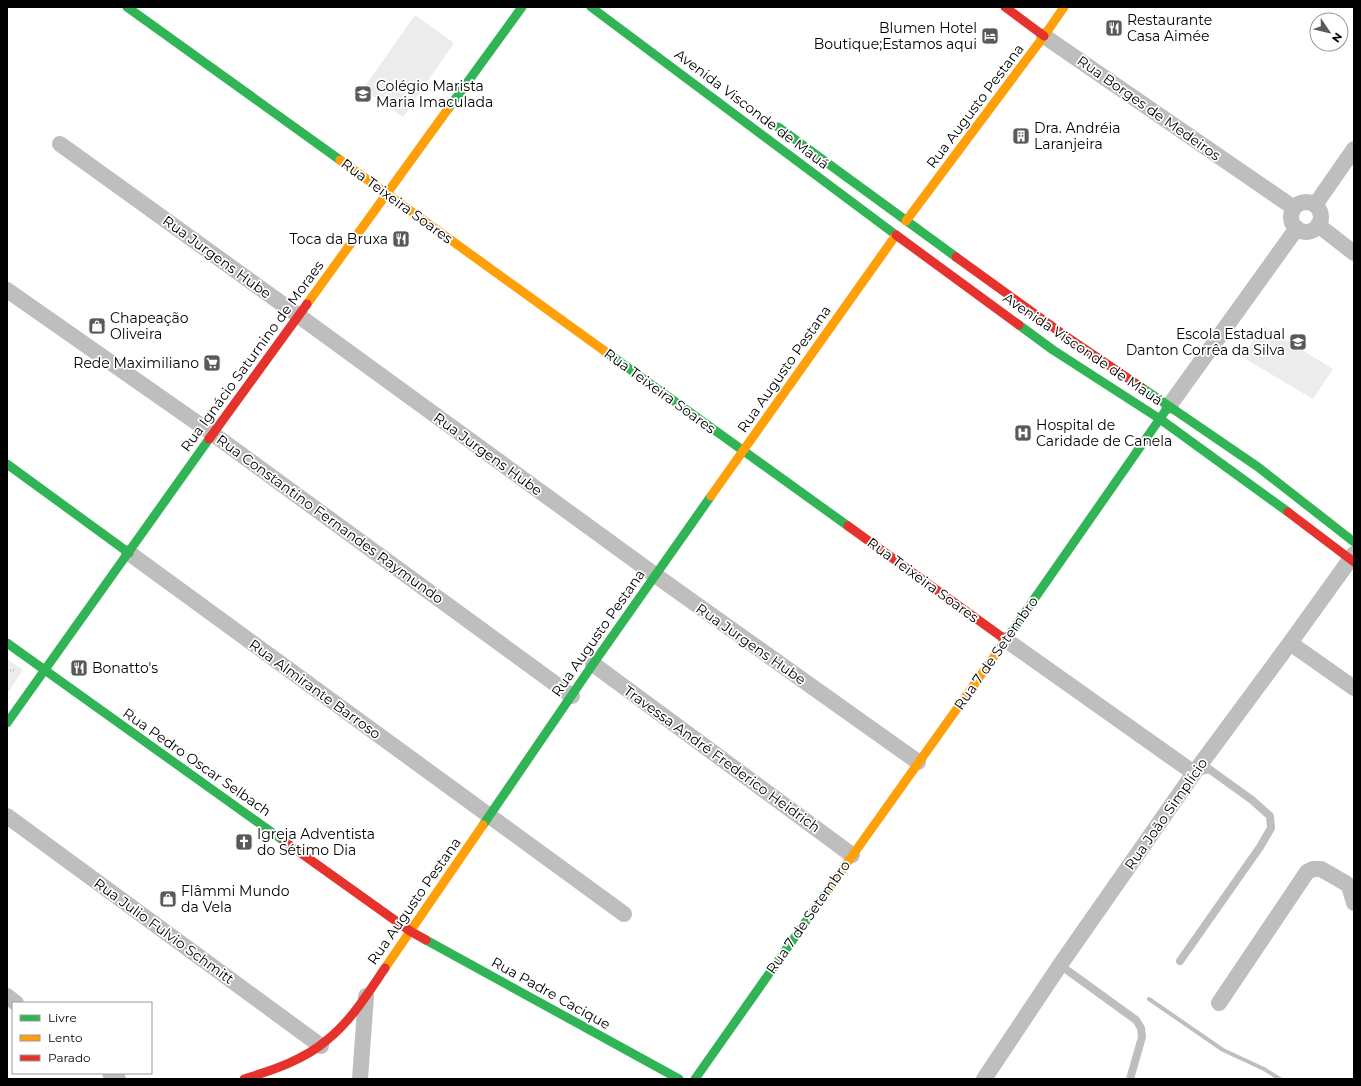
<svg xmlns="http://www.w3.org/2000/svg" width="1361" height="1086" viewBox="0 0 1361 1086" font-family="Montserrat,sans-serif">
<rect width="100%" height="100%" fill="#fff"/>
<path fill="#ececec" d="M 415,15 L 454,43 L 403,117 L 363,89 Z
M 1263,326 L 1333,369 L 1313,399 L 1242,357 Z
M 7,659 L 23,670 L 7,694 Z"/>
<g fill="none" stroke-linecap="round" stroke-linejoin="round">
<path stroke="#bfbfbf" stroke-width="4" d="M 1149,999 L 1223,1050 L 1264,1069 L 1280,1079"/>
<path stroke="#b9b9b9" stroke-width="2.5" stroke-dasharray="1 2" stroke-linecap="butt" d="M 7,671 L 14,670"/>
<path stroke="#bebebe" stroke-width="8" d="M 1180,961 L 1260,847 L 1271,828 L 1270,816 L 1252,800 L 1209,769 L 1197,772
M 1060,965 L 1136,1020 L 1141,1028 L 1142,1037 L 1130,1079"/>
<path stroke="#bebebe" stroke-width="16" d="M 1044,36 L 1294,208
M 60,144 L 299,316 L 655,575 L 918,762
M1291 217a15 15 0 1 1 30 0a15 15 0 1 1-30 0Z
M 1315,205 L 1354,149
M 1318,225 L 1354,253
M 7,290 L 213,434 L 572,696
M 1169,406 L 1297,228
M 129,553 L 624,914
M 1006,640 L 1194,773
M 1290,643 L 1354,688
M 593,664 L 852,855
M 7,816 L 321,1046
M 7,996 L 16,1003
M 1219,1003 L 1307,872 L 1313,869 L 1321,869 L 1347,884 L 1350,889 L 1354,903
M 110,1073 L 118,1079
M 360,1079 L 366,996
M 984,1079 L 1060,965 L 1194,773 L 1290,643 L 1354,554"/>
<path stroke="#30b455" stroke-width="9" d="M 127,7 L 340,160
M 591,7 L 896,235
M 448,109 L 522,7
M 778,127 L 956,257
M 1019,325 L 1053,350 L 1160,419 L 1288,512
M 606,352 L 848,526
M 1141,387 L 1258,467 L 1354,542
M 7,464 L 129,553
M 7,643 L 284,841
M 998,651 L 1168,407
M 7,723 L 209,439
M 483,825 L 593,664 L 711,496
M 426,940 L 679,1079
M 695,1079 L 830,887"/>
<path stroke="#ff9f0a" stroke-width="9" d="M 340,160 L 606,352
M 906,221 L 1044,36 L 1064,7
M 307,304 L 448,109
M 711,496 L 896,235
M 830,887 L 998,651
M 385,968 L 483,825"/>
<path stroke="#e5322d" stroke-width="9" d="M 1005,7 L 1044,36
M 896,235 L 1019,325
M 956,257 L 1064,335 L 1141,387
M 209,439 L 307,304
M 1288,512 L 1354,562
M 848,526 L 1006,640
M 284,841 L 410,931 L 426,940
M 244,1079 C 273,1070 304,1060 327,1040 C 351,1021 368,993 385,968"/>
</g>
<defs>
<g id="restaurant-square" transform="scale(0.9)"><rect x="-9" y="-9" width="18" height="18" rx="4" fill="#595959" stroke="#fff"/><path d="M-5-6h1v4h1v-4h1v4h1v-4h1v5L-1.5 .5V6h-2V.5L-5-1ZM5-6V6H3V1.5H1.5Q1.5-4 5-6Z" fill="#fff"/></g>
<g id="hotel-square" transform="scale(0.9)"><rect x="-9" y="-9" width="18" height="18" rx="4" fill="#595959" stroke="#fff"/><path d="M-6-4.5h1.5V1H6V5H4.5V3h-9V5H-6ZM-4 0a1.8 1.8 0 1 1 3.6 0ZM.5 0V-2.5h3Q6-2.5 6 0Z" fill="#fff"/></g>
<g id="school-square" transform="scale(0.9)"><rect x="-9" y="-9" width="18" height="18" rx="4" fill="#595959" stroke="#fff"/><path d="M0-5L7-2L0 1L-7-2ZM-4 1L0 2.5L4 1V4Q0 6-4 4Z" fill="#fff"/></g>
<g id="building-square" transform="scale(0.9)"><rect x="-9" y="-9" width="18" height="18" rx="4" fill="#595959" stroke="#fff"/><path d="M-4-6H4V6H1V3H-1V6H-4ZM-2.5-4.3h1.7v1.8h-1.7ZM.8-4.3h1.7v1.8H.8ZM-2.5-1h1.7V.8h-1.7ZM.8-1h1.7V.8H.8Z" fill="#fff"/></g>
<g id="shop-square" transform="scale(0.9)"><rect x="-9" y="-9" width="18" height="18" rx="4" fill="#595959" stroke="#fff"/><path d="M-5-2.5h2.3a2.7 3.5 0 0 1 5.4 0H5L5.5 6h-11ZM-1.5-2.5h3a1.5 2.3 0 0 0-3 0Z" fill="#fff"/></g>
<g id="supermarket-square" transform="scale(0.9)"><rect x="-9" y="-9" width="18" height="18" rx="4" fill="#595959" stroke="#fff"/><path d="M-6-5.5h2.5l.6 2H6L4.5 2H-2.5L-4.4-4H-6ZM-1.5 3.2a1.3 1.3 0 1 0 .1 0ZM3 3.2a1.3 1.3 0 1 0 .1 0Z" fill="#fff"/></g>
<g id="hospital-square" transform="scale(0.9)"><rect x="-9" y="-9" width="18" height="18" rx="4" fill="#595959" stroke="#fff"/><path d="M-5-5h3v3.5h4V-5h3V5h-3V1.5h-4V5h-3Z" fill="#fff"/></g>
<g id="church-square" transform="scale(0.9)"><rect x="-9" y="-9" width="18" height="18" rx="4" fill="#595959" stroke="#fff"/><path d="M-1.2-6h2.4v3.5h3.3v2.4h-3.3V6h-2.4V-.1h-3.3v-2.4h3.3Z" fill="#fff"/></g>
</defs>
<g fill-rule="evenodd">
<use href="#restaurant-square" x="1114" y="28"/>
<use href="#hotel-square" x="990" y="36"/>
<use href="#school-square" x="363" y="94"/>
<use href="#building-square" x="1021" y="136"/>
<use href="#restaurant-square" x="401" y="239"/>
<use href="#shop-square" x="97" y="326"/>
<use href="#school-square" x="1298" y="342"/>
<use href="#supermarket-square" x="212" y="363"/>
<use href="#hospital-square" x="1023" y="433"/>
<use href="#restaurant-square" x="79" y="668"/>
<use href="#church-square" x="244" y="842"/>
<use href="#shop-square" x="168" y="899"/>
</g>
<g text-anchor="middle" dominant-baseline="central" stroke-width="3.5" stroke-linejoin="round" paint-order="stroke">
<g font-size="14" fill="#000" stroke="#fff" text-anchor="start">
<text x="1127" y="20">Restaurante<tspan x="1127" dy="16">Casa Aimée</tspan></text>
<text x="977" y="28" text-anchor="end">Blumen Hotel<tspan x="977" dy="16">Boutique;Estamos aqui</tspan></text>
<text x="376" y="86">Colégio Marista<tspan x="376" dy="16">Maria Imaculada</tspan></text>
<text x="1034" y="128">Dra. Andréia<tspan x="1034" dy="16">Laranjeira</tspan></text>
<text x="388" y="239" text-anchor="end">Toca da Bruxa</text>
<text x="110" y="318">Chapeação<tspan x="110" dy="16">Oliveira</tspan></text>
<text x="1285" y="334" text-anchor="end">Escola Estadual<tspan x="1285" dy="16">Danton Corrêa da Silva</tspan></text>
<text x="199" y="363" text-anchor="end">Rede Maximiliano</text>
<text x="1036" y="425">Hospital de<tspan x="1036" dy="16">Caridade de Canela</tspan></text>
<text x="92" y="668">Bonatto's</text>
<text x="257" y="834">Igreja Adventista<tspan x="257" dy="16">do Sétimo Dia</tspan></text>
<text x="181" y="891">Flâmmi Mundo<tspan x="181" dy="16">da Vela</tspan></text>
</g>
<g font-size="14" fill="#000" stroke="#fff">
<text transform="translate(975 106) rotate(-53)">Rua Augusto Pestana</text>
<text transform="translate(1149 108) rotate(35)">Rua Borges de Medeiros</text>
<text transform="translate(752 109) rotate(37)">Avenida Visconde de Mauá</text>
<text transform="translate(397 201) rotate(36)">Rua Teixeira Soares</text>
<text transform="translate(217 257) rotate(36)">Rua Jurgens Hube</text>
<text transform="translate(1083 349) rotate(34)">Avenida Visconde de Mauá</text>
<text transform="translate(252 356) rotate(-54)">Rua Ignácio Saturnino de Moraes</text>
<text transform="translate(784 369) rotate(-55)">Rua Augusto Pestana</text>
<text transform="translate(660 391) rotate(36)">Rua Teixeira Soares</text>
<text transform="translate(488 454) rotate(36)">Rua Jurgens Hube</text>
<text transform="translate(330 519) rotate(36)">Rua Constantino Fernandes Raymundo</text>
<text transform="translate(923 580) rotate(36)">Rua Teixeira Soares</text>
<text transform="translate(598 633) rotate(-55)">Rua Augusto Pestana</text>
<text transform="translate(751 644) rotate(35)">Rua Jurgens Hube</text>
<text transform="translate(996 653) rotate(-55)">Rua 7 de Setembro</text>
<text transform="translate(315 689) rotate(36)">Rua Almirante Barroso</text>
<text transform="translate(722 759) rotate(36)">Travessa André Frederico Heidrich</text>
<text transform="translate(197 762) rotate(35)">Rua Pedro Oscar Selbach</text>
<text transform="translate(1166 814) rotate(-55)">Rua João Simplício</text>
<text transform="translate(414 901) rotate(-55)">Rua Augusto Pestana</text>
<text transform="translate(808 917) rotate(-55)">Rua 7 de Setembro</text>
<text transform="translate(164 931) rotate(36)">Rua Julio Fulvio Schmitt</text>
<text transform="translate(551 993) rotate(29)">Rua Padre Cacique</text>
</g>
</g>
<rect width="1361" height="1086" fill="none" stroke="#000000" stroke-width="16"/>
<rect x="12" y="1002" width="140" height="72" fill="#ffffff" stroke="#999999"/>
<rect x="20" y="1015" width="20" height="6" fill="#30b455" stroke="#999999"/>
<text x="48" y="1022" font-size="12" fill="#000000">Livre</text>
<rect x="20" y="1035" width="20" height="6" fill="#ff9f0a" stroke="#999999"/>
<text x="48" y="1042" font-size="12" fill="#000000">Lento</text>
<rect x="20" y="1055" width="20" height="6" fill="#e5322d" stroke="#999999"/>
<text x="48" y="1062" font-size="12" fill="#000000">Parado</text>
<g transform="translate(1329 32) rotate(125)"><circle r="19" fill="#ffffff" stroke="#999999"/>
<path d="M0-3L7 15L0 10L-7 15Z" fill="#595959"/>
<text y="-6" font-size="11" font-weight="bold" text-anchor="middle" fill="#000000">N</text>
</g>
</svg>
